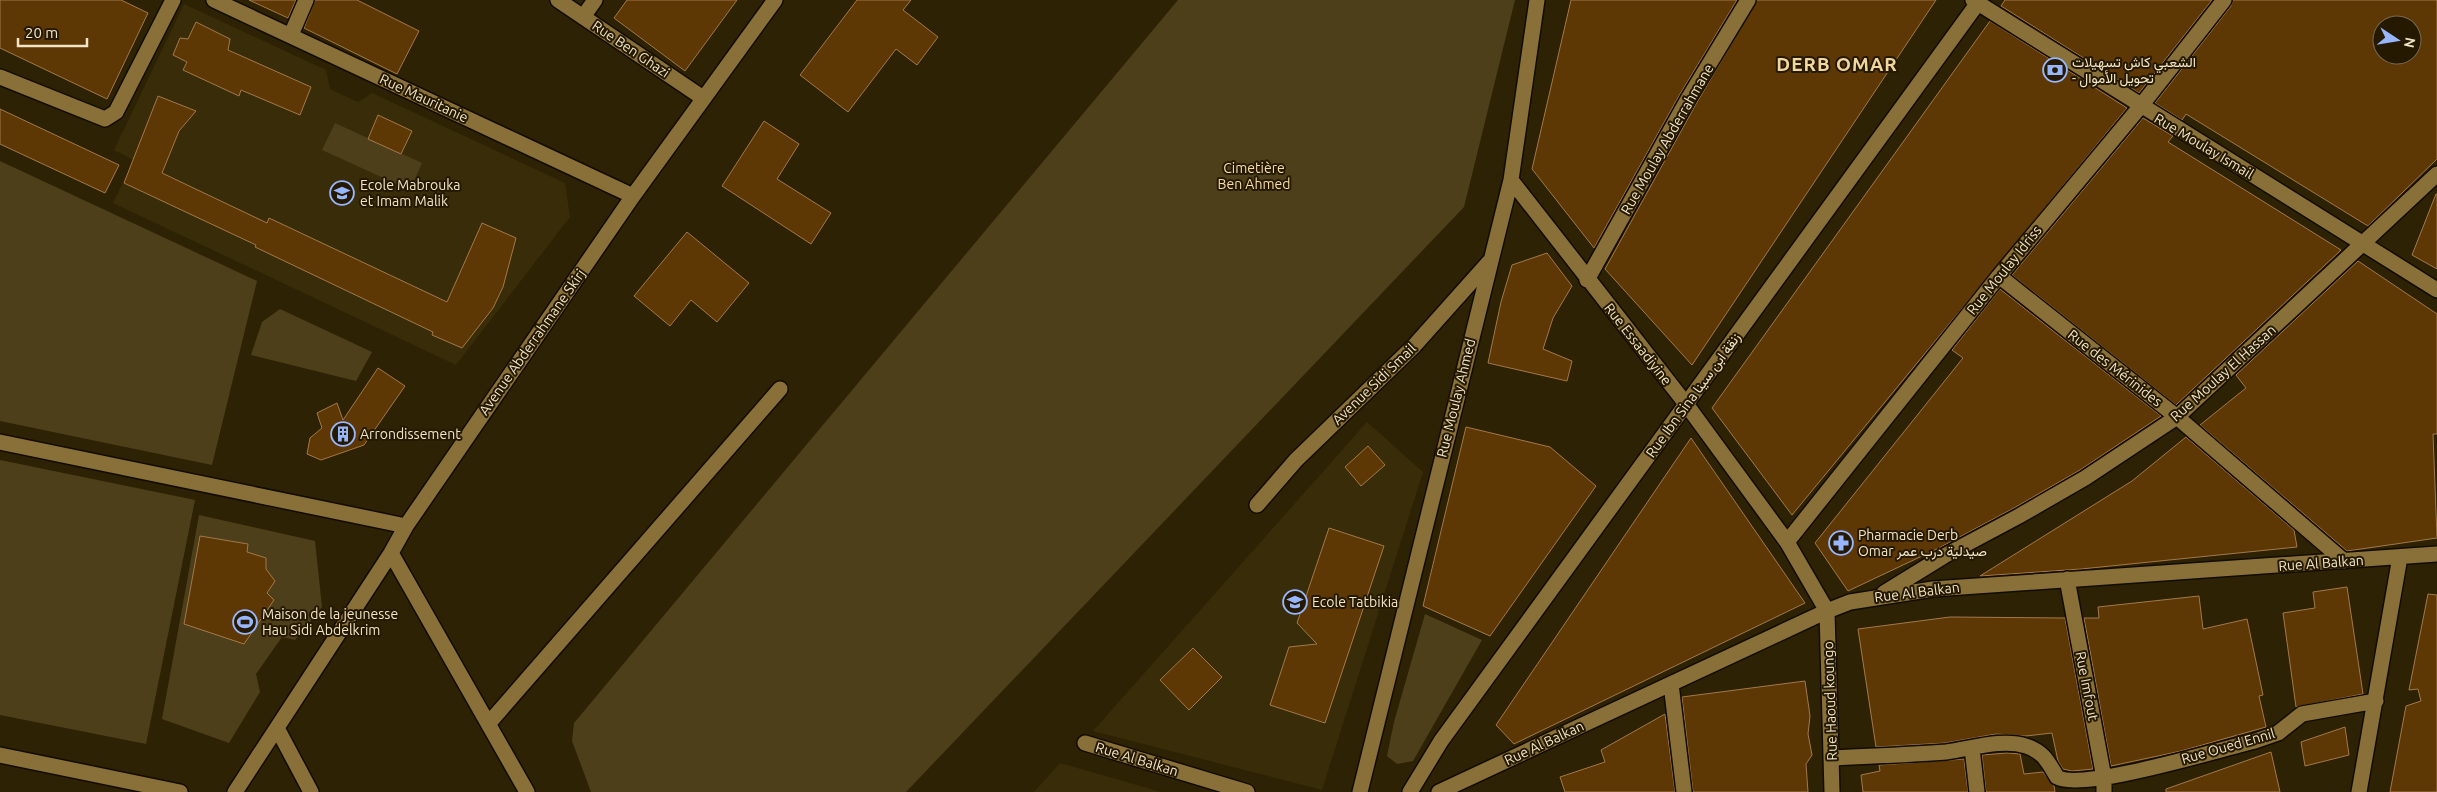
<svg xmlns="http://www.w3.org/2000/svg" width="2437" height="792" viewBox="0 0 2437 792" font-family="Ubuntu,Vazirmatn,sans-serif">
<rect width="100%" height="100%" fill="#2e2204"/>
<path fill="#392c08" d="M 184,4 L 326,70 L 330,89 L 358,102 L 372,93 L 565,183 L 570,217 L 456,365 L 113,203 L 134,160 L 114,150 Z
M 1367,422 L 1423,472 L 1322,790 L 1093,731 Z
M 1060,763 L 1161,792 L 1034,792 Z"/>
<path fill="#4e3f1b" d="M 1178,0 L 1515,0 L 1464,207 L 906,792 L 591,792 L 572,741 L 574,723 Z
M 335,123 L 422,163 L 410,190 L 322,150 Z
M 0,161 L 257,281 L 212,465 L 0,421 Z
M 280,309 L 372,352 L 356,381 L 251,355 L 262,322 Z
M 0,460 L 195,500 L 146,744 L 0,715 Z
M 199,515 L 315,541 L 322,607 L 295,640 L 282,637 L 256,674 L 260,692 L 229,743 L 162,719 Z
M 1425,614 L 1482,640 L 1413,761 L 1397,764 L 1387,756 L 1394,722 Z"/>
<path fill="#5d3704" stroke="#a3794c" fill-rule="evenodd" d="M 0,0 L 121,0 L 148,13 L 107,99 L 0,48 Z
M 249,0 L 296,0 L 288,18 Z
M 315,0 L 357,0 L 419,31 L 397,74 L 304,28 Z
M 627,0 L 737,0 L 685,71 L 614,18 Z
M 857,0 L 911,0 L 903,10 L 938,37 L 917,65 L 896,49 L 848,112 L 800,75 Z
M 1571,0 L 1737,0 L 1680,94 L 1594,248 L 1532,169 Z
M 1757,0 L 1936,0 L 1692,365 L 1605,269 L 1696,104 Z
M 2005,0 L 2212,0 L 2139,93 L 2001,6 Z
M 2233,0 L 2437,0 L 2437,159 L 2368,226 L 2186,114 L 2182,120 L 2155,103 L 2231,6 ZM 2382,25 L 2412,25 L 2412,55 L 2382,55 Z
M 1990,21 L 2127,108 L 1792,515 L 1712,408 Z
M 196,22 L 230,39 L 228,50 L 311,87 L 300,115 L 241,90 L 239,96 L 183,70 L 187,62 L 173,55 L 180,38 L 188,39 Z
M 158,96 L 196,111 L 179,131 L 162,173 L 267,223 L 269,218 L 447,302 L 482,223 L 516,238 L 503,287 L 493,308 L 462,348 L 432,335 L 433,332 L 255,247 L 256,245 L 124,183 Z
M 0,109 L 119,165 L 105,193 L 0,144 Z
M 378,115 L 412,131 L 401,154 L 368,139 Z
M 2143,118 L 2173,136 L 2168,142 L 2341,250 L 2176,405 L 2012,275 Z
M 764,121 L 799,144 L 777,179 L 831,213 L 811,244 L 722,186 Z
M 2436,194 L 2437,194 L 2437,269 L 2412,255 Z
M 687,232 L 749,283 L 717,322 L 691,300 L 670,326 L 634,296 Z
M 1547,253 L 1572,286 L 1553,318 L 1543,349 L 1572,361 L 1567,381 L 1488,363 L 1501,302 L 1512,265 Z
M 2358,261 L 2437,314 L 2437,434 L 2433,434 L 2437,538 L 2347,551 L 2200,425 L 2246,388 L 2236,375 Z
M 2000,289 L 2161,416 L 2080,470 L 2014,508 L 1939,548 L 1848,591 L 1815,543 L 1963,358 L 1952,350 Z
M 378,368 L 405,386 L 364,445 L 321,460 L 307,454 L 310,438 L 322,428 L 317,413 L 337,403 L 343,420 Z
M 1466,427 L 1550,447 L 1596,486 L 1490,636 L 1423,606 Z
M 2186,437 L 2294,530 L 2297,547 L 2081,569 L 1980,576 L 2132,481 Z
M 1691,438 L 1805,603 L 1514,744 L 1496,725 Z
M 1368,446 L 1385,465 L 1361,486 L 1345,467 Z
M 1329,528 L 1384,546 L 1325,723 L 1270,705 L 1289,647 L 1317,644 L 1297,623 Z
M 200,536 L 248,544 L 247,552 L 266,558 L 266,569 L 275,581 L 267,593 L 274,600 L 244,644 L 184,624 Z
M 2347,587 L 2363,694 L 2296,707 L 2283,613 L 2315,608 L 2313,592 Z
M 2428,594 L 2437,595 L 2437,792 L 2390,792 L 2406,706 L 2421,701 L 2418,689 L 2409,690 Z
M 2199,596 L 2203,629 L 2247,619 L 2263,695 L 2259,696 L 2266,727 L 2181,751 L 2111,766 L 2084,618 L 2099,618 L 2098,607 Z
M 1950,617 L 2065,618 L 2093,769 L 2072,771 L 2063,769 L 2058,761 L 2052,733 L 2026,736 L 1996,734 L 1945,743 L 1876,747 L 1858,629 Z
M 1193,648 L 1222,677 L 1189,710 L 1160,680 Z
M 1805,681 L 1810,716 L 1808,734 L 1812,755 L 1806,764 L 1808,792 L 1693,792 L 1682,697 Z
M 1665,714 L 1675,792 L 1565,792 L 1560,777 L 1605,762 L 1601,750 Z
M 2345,727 L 2349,755 L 2305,766 L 2301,742 Z
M 2271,752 L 2280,792 L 2166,792 L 2166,789 Z
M 2007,753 L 2020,754 L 2024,774 L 2043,772 L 2054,786 L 2055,792 L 1986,792 L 1982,755 Z
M 1964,759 L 1968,792 L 1863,792 L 1861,775 L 1880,771 L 1879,765 Z"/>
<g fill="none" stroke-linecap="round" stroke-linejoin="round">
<g stroke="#130c00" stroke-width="18">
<path id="minor" d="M 214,0 L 633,196
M 558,0 L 703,98
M 1973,0 L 2437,290
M 583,17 L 595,0
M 291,35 L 306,0
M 0,77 L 105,119 L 116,112 L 173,0
M 1511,180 L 1686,404 L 1787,542 L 1827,611 L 1832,792
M 1999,276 L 2177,417 L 2344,561
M 1587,280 L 1688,99 L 1748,0
M 0,442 L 406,526
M 1257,505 L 1296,460 L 1414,346 L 1489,262
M 1787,542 L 1999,276 L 2140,107 L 2224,0
M 391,553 L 527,792
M 2067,579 L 2104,778 L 2104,792
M 1884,593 L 1944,556 L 2019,516 L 2085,478 L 2177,417 L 2437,174
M 1671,684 L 1684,792
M 489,723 L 780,389
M 277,728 L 311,792
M 1085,743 L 1247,792
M 1972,748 L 1977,792
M 0,755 L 180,792
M 1831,758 C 1870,756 1908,755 1946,752 C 1971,749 2002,738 2026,746 C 2044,752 2048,762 2057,777 C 2081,792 2221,749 2255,741 L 2278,733 L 2302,714 L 2376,701
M 235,792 L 391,553 L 406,526 L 633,196 L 775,0
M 1360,792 L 1511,180 L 1537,0
M 1410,792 L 1441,741 L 1980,0
M 1439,792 L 1827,611 L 1850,602 L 1933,589 L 2437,554
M 2359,792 L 2400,557"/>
</g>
<use href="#minor" stroke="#887038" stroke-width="15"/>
</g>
<defs>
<g id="bank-ring" transform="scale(1.25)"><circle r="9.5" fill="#251900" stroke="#98b6fd" stroke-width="1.5"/><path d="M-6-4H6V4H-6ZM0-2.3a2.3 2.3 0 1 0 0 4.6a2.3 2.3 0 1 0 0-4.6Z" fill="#98b6fd"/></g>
<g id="school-ring" transform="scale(1.25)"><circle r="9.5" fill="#251900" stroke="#98b6fd" stroke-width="1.5"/><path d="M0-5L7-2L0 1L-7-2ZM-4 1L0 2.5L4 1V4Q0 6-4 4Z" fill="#98b6fd"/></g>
<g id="building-ring" transform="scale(1.25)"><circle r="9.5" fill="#251900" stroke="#98b6fd" stroke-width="1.5"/><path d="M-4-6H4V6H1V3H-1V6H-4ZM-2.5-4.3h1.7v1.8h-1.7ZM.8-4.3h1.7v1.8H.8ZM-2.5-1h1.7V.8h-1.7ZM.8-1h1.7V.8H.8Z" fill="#98b6fd"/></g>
<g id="pharmacy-ring" transform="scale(1.25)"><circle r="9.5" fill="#251900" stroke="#98b6fd" stroke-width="1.5"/><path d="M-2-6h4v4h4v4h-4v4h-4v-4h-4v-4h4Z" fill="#98b6fd"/></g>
<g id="stadium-ring" transform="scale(1.25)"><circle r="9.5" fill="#251900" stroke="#98b6fd" stroke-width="1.5"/><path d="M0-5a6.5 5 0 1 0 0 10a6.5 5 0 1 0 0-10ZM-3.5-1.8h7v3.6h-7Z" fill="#98b6fd"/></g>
</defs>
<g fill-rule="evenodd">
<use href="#bank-ring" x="2055" y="70"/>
<use href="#school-ring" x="342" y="193"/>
<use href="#building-ring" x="343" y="434"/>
<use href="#pharmacy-ring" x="1841" y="543"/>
<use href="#school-ring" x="1295" y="602"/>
<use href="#stadium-ring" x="245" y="622"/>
</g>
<g text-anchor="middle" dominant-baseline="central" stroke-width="4" stroke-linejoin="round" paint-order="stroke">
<g font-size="14" fill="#f1e4c8" stroke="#251900">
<text transform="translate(631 49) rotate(34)">Rue Ben Ghazi</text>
<text transform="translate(424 98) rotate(25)">Rue Mauritanie</text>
<text transform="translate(1667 139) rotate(-60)">Rue Moulay Abderrahmane</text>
<text transform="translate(2204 146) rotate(31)">Rue Moulay Ismail</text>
<text transform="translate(2004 270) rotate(-51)">Rue Moulay Idriss</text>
<text transform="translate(532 342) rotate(-55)">Avenue Abderrahmane Skirj</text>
<text transform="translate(1638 344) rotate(52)">Rue Essaadiyine</text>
<text transform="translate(2115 368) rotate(38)">Rue des Mérinides</text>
<text transform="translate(2223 373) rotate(-42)">Rue Moulay El Hassan</text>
<text transform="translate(1374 384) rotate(-44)">Avenue Sidi Smail</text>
<text transform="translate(1693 395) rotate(-54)">Rue Ibn Sina زنقة ابن سينا</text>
<text transform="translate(1456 398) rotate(-76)">Rue Moulay Ahmed</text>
<text transform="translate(2321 563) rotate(-4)">Rue Al Balkan</text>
<text transform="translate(1917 592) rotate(-7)">Rue Al Balkan</text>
<text transform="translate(2087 686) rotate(79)">Rue Imfout</text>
<text transform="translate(1830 701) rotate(-92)">Rue Haoud koungo</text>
<text transform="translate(1544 743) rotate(-25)">Rue Al Balkan</text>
<text transform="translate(2228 746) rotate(-16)">Rue Oued Ennil</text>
<text transform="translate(1137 759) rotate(17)">Rue Al Balkan</text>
</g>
<g font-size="14" fill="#f1e4c8" stroke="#251900" text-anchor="start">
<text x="2072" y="62">الشعبي كاش تسهيلات<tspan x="2072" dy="16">- تحويل الأموال</tspan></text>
<text x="360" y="185">Ecole Mabrouka<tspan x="360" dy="16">et Imam Malik</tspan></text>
<text x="360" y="434">Arrondissement</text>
<text x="1858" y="535">Pharmacie Derb<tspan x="1858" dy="16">Omar صيدلية درب عمر</tspan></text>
<text x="1312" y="602">Ecole Tatbikia</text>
<text x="262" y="614">Maison de la jeunesse<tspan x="262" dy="16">Hau Sidi Abdelkrim</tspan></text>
</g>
<g font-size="14" fill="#f6dda6" stroke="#251900">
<text x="1254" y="168">Cimetière<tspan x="1254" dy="16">Ben Ahmed</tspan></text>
</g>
<g font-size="19" font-weight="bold" letter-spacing="1" fill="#f1d79d" stroke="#251900">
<text x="1837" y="64">DERB OMAR</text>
</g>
</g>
<g transform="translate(2397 40) rotate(102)"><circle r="24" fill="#251900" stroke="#776a50"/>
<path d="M0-4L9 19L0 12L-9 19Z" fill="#98b6fd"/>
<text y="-8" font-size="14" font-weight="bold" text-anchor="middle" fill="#f1e4c8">N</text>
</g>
<path d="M18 38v8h69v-8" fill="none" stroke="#f1e4c8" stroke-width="2.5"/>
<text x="25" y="38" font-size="15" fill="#f1e4c8" stroke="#251900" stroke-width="4" paint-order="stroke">20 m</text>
</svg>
